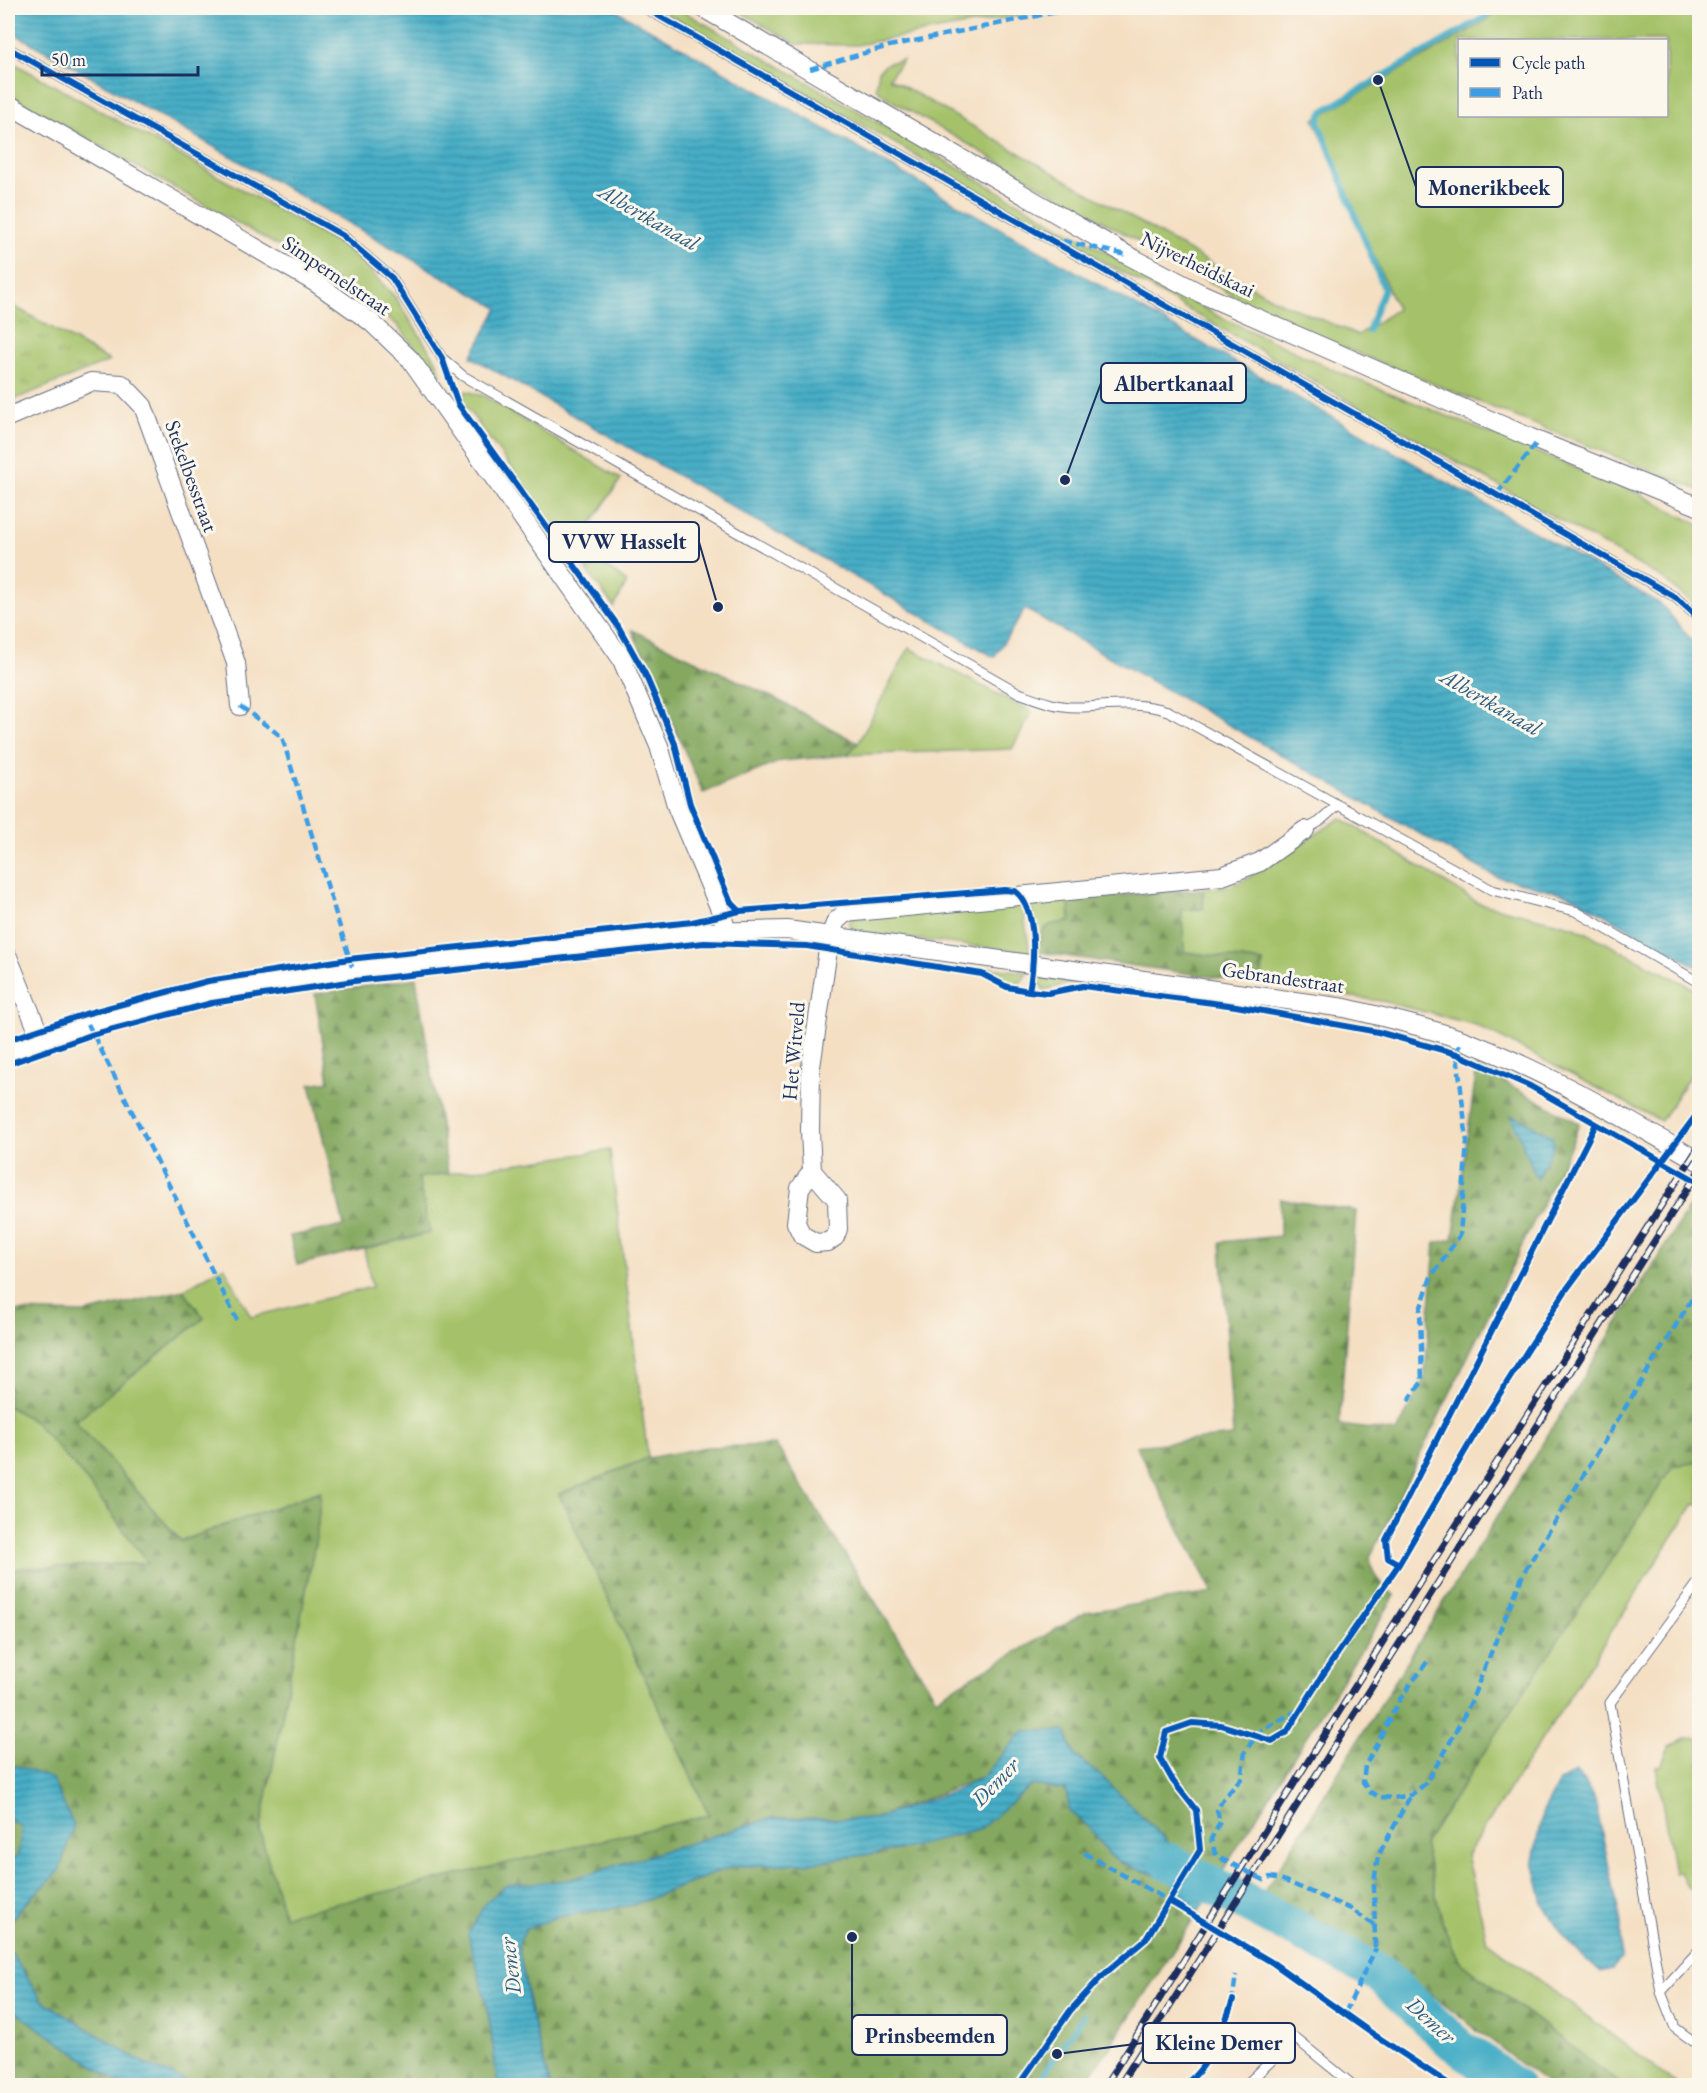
<svg xmlns="http://www.w3.org/2000/svg" width="1707" height="2093" viewBox="0 0 1707 2093" font-family="'EB Garamond',serif">
<defs>
<pattern id="forest-firs" width="22" height="20" patternUnits="userSpaceOnUse" patternTransform="scale(1.5)"><rect width="22" height="20" fill="#84a85e"/><path d="M5 1l3.5 6h-7zM16 11l3.5 6h-7z" fill="#6b8951"/></pattern>
<pattern id="park-tufts" width="24" height="20" patternUnits="userSpaceOnUse" patternTransform="scale(1.5)"><rect width="24" height="20" fill="#a5c26a"/><path d="M3 7l-1-3M5 7V3M7 7l1-3M15 17l-1-3M17 17v-4M19 17l1-3" fill="none" stroke="#869e5a"/></pattern>
<pattern id="water-rules" width="6" height="5" patternUnits="userSpaceOnUse" patternTransform="scale(1.5)"><rect width="6" height="5" fill="#46aec6"/><path d="M0 2.5h6" fill="none" stroke="#3a8ea4"/></pattern>
</defs>
<rect width="100%" height="100%" fill="#fbf7ec"/>
<filter id="ink" filterUnits="userSpaceOnUse"><feTurbulence type="fractalNoise" baseFrequency=".0167" numOctaves="2"/><feDisplacementMap in="SourceGraphic" scale="12" xChannelSelector="R" yChannelSelector="G"/><feConvolveMatrix kernelMatrix="1 2 1 2 8 2 1 2 1" color-interpolation-filters="sRGB"/></filter>
<filter id="wash" filterUnits="userSpaceOnUse"><feTurbulence type="fractalNoise" baseFrequency=".008" numOctaves="4" result="noise"/><feDisplacementMap in="SourceGraphic" scale="24" xChannelSelector="R" yChannelSelector="G"/><feGaussianBlur stdDeviation="1.35" result="paint"/><feColorMatrix in="noise" values="0 0 0 0 0 0 0 0 0 0 0 0 0 0 0 0 0 1.4 0 .05"/><feComposite in="paint" operator="in"/></filter>
<g filter="url(#wash)">
<rect width="100%" height="100%" fill="#f4dfc3"/>
<path fill="#a5c26a" stroke="#607864" stroke-width="1.5" fill-rule="evenodd" d="M 656,8 L 677,8 L 1218,316 L 1343,374 L 1638,493 L 1699,525 L 1699,608 L 1660,577 Z
M 734,8 L 1036,8 L 1038,12 L 856,45 L 796,44 Z
M 1503,8 L 1699,8 L 1699,490 L 1329,342 L 1257,309 L 887,98 L 876,88 L 879,70 L 888,63 L 903,60 L 889,78 L 1273,299 L 1358,335 L 1397,309 L 1314,119 L 1477,26 ZM 1460,40 L 1666,40 L 1666,116 L 1460,116 Z
M 8,60 L 349,249 L 395,297 L 437,362 L 441,375 L 437,376 L 398,326 L 373,304 L 296,256 L 8,94 Z
M 466,391 L 484,396 L 621,479 L 577,545 L 627,582 L 614,607 L 461,400 Z
M 909,648 L 1032,712 L 1012,749 L 847,755 L 858,743 Z
M 1341,818 L 1478,903 L 1575,927 L 1699,991 L 1699,1061 L 1661,1121 L 1476,1025 L 1382,1001 L 1261,984 L 1263,962 L 1184,952 L 1181,909 L 1203,908 L 1203,889 L 1228,886 L 1245,880 Z
M 1069,899 L 1070,922 C 1043,924 1043,927 1037,952 L 1031,902 Z
M 1022,903 L 1030,953 L 855,932 L 849,924 L 851,918 Z
M 989,968 L 1028,972 L 1021,982 L 1007,985 Z
M 1038,973 L 1076,978 L 1076,982 L 1044,990 L 1035,978 Z
M 610,1150 L 648,1458 L 559,1494 L 709,1815 L 284,1917 L 260,1832 L 317,1532 L 320,1491 L 181,1541 L 75,1421 L 204,1318 L 183,1290 L 224,1266 L 251,1317 L 372,1287 L 364,1249 L 430,1233 L 418,1178 Z
M 8,1406 L 35,1422 L 83,1476 L 149,1564 L 8,1569 Z
M 1699,1462 L 1699,1504 L 1693,1505 L 1467,1855 L 1487,1941 L 1678,2085 L 1622,2085 L 1459,1961 L 1443,1925 L 1424,1844 L 1673,1465 Z
M 1685,1738 L 1699,1739 L 1699,1894 L 1687,1887 L 1680,1872 L 1674,1873 L 1656,1766 L 1661,1765 L 1670,1746 Z"/>
<path fill="url(#forest-firs)" stroke="#506c5e" stroke-width="1.5" d="M 632,630 L 774,698 L 858,743 L 847,755 L 781,761 L 703,793 Z
M 1203,889 L 1203,909 L 1182,910 L 1184,952 L 1263,962 L 1261,984 L 1038,952 C 1042,927 1043,924 1070,922 L 1069,899 Z
M 416,978 L 448,1173 L 418,1178 L 430,1233 L 297,1265 L 290,1236 L 344,1226 L 310,1084 L 329,1081 L 315,994 Z
M 1477,1067 L 1579,1123 L 1574,1139 L 1370,1557 C 1371,1576 1381,1584 1395,1596 L 1220,1875 L 1179,1853 L 1103,1778 L 1075,1756 L 1065,1731 L 1023,1731 L 983,1777 L 874,1819 L 772,1818 L 569,1880 L 507,1886 L 488,2010 L 498,2085 L 197,2085 L 148,2066 L 43,2001 L 8,1948 L 8,1926 L 18,1911 L 59,1871 L 16,1766 L 8,1769 L 8,1569 L 148,1563 L 83,1476 L 35,1422 L 8,1406 L 8,1337 L 16,1311 L 84,1313 L 183,1290 L 204,1318 L 75,1421 L 181,1541 L 321,1491 L 317,1532 L 260,1832 L 284,1916 L 709,1815 L 559,1494 L 648,1458 L 707,1447 L 776,1445 L 936,1698 L 1086,1612 L 1213,1593 L 1136,1446 L 1233,1436 L 1221,1242 L 1280,1236 L 1280,1199 L 1356,1211 L 1339,1425 L 1397,1432 L 1425,1376 L 1435,1243 L 1453,1239 Z
M 1698,1193 L 1699,1462 L 1673,1466 L 1424,1844 L 1443,1925 L 1459,1961 L 1622,2085 L 1548,2085 L 1421,1987 L 1344,1934 L 1264,1892 Z
M 1032,1785 L 1066,1790 L 1070,1812 L 1089,1827 L 1109,1854 L 1121,1863 L 1168,1879 L 1198,1913 L 1084,2086 L 550,2085 L 532,2018 L 518,1945 L 525,1929 L 555,1917 L 633,1905 L 731,1867 L 815,1862 L 904,1849 L 980,1828 Z
M 8,1819 L 23,1827 L 18,1855 L 8,1863 Z
M 8,2007 L 122,2085 L 8,2085 Z"/>
<path fill="url(#park-tufts)" stroke="#607864" stroke-width="1.5" d="M 8,303 L 110,361 L 8,402 Z"/>
<path fill="url(#water-rules)" stroke="#306e92" stroke-width="1.5" d="M 8,8 L 612,8 L 1661,604 L 1699,649 L 1699,968 L 1570,895 L 1494,876 L 1025,609 L 994,657 L 471,357 L 498,308 L 8,30 Z
M 1511,1116 L 1524,1120 L 1552,1137 L 1554,1144 L 1537,1179 Z
M 1023,1731 L 1065,1731 L 1075,1756 L 1103,1778 L 1179,1853 L 1220,1875 L 1198,1913 L 1168,1879 L 1121,1863 L 1109,1854 L 1089,1827 L 1070,1812 L 1066,1790 L 1032,1785 L 981,1828 L 904,1849 L 815,1862 L 731,1867 L 633,1905 L 556,1917 L 526,1929 L 518,1945 L 532,2018 L 550,2085 L 498,2085 L 488,2010 L 468,1934 L 486,1902 L 507,1885 L 569,1880 L 772,1818 L 874,1819 L 955,1791 L 983,1777 Z
M 16,1766 L 51,1778 L 74,1825 L 59,1871 L 18,1911 L 8,1926 L 8,1863 L 18,1855 L 22,1827 L 8,1819 L 8,1769 Z
M 1575,1772 L 1585,1782 L 1595,1800 L 1621,1923 L 1621,1959 L 1612,1969 L 1600,1972 L 1569,1944 L 1543,1904 L 1533,1861 L 1542,1814 L 1559,1782 Z
M 8,1948 L 43,2001 L 148,2066 L 197,2085 L 122,2085 L 8,2007 Z"/>
<g fill="none" stroke-linecap="round" stroke-linejoin="round">
<path stroke="#46aec6" stroke-width="6" d="M 1368,331 L 1384,289 L 1318,121 L 1323,111 L 1500,8
M 1035,2086 L 1084,2015"/>
<path stroke="#46aec6" stroke-width="38" d="M 1169,1862 L 1380,1974 L 1453,2042 L 1513,2086"/>
</g>
</g>
<g filter="url(#ink)">
<g fill="none" stroke-linecap="round" stroke-linejoin="round">
<g stroke="#676d81" stroke-width="11">
<path id="lane" d="M 645,8 L 1675,597 L 1700,619
M 8,48 L 342,235 L 392,278 L 442,358 L 463,376 L 1019,693 C 1038,700 1058,708 1079,707 C 1111,706 1136,701 1168,711 L 1492,890 L 1575,911 L 1700,983
M 1305,830 L 1319,822 L 1338,805
M 1700,1580 L 1610,1703 L 1661,1992 L 1675,2028 L 1700,2046
M 1661,1992 L 1700,1949
M 1245,2086 L 1295,2038 L 1354,2086"/>
</g>
<g stroke="#676d81" stroke-width="20">
<path id="street" d="M 703,8 L 1127,255 L 1200,293 L 1538,441 L 1700,507
M 8,104 L 316,283 L 371,322 L 411,360 L 621,658 L 659,746 L 677,808 L 722,914 L 726,930
M 8,417 L 91,382 L 122,384 L 143,406 L 236,663 L 240,706
M 8,957 L 42,1041
M 8,1053 L 88,1024 L 210,992 L 353,970 L 703,932 L 787,930 L 1345,1008 C 1384,1017 1422,1026 1460,1039 C 1544,1070 1623,1117 1700,1162
M 812,1171 L 800,1188 L 796,1223 L 802,1235 L 816,1243 L 828,1242 L 835,1237 L 838,1229 L 837,1200 L 812,1171 L 810,1131 L 811,1067 L 830,936 L 836,921 L 845,913 L 1222,876 L 1260,862 L 1305,830"/>
</g>
<use href="#lane" stroke="#fff" stroke-width="9"/>
<use href="#street" stroke="#fff" stroke-width="18"/>
<g stroke="#1b2f5e" stroke-width="7">
<path id="rail" d="M 1105,2086 L 1429,1568 L 1700,1145
M 1119,2086 L 1700,1169"/>
</g>
<use href="#rail" stroke="#fbf7ec" stroke-width="4.5" stroke-dasharray="14" stroke-linecap="butt"/>
<path stroke="#3b9de6" stroke-width="4.5" stroke-dasharray="9 4.5" stroke-linecap="butt" d="M 810,69 L 889,46 L 1076,8
M 1063,241 L 1127,255
M 1497,494 L 1538,441
M 240,706 L 282,737 L 353,970
M 88,1024 L 237,1320
M 1408,1401 L 1422,1382 L 1420,1310 L 1431,1277 L 1460,1235 L 1467,1142 L 1457,1054 L 1461,1040
M 1427,1662 L 1400,1699 L 1365,1766 L 1363,1782 L 1370,1792 L 1380,1797 L 1394,1798 L 1411,1795 L 1425,1784 L 1446,1750 L 1470,1704 L 1524,1572 L 1700,1286
M 1298,1710 L 1262,1730 L 1253,1740 L 1245,1752 L 1241,1779 L 1223,1799 L 1217,1810 L 1220,1822 L 1211,1839 L 1215,1853 L 1224,1860 L 1264,1880 L 1270,1877 L 1278,1878 L 1351,1909 L 1374,1925
M 1084,1853 L 1173,1903
M 1375,1947 L 1374,1883 L 1378,1856 L 1411,1795
M 1232,2003 L 1236,1975
M 1345,2013 L 1376,1948"/>
<g stroke="#fbf7ec" stroke-width="10">
<path id="cycleway" d="M 645,8 L 1675,597 L 1700,619
M 8,48 L 342,235 L 392,278 L 442,358 L 458,404 L 618,626 L 645,674 L 675,744 L 690,804 L 730,901 L 740,911
M 8,1040 L 85,1014 L 208,981 L 349,959 L 692,922 L 740,911 L 1005,890 L 1015,891 C 1039,909 1034,965 1029,991
M 8,1064 L 91,1035 L 212,1003 L 354,981 L 704,943 L 807,946 L 982,974 L 1007,987 L 1029,991 L 1048,993 L 1083,986 L 1236,1006 L 1378,1032 L 1457,1054 L 1530,1086 L 1700,1183
M 1399,1564 L 1388,1558 L 1386,1540 L 1596,1124
M 1169,1901 L 1273,1963 L 1370,2032 L 1452,2086
M 1018,2086 L 1070,2011 L 1102,1976 L 1146,1939 L 1200,1850 L 1196,1810 L 1173,1781 L 1160,1758 L 1166,1732 L 1192,1723 L 1221,1725 L 1272,1741 L 1287,1732 L 1322,1676 L 1399,1564 L 1485,1417 L 1566,1290 L 1700,1110
M 1182,2086 C 1209,2070 1223,2029 1233,2000"/>
</g>
<use href="#cycleway" stroke="#0057b8" stroke-width="6"/>
</g>
</g>
<g text-anchor="middle" dominant-baseline="central" stroke-width="6" stroke-linejoin="round" paint-order="stroke">
<g font-size="21" fill="#1b2f5e" stroke="#fbf7ec">
<text transform="translate(1198 264) rotate(26)">Nijverheidskaai</text>
<text transform="translate(337 275) rotate(34)">Simpernelstraat</text>
<text transform="translate(192 476) rotate(70)">Stekelbesstraat</text>
<text transform="translate(1283 977) rotate(8)">Gebrandestraat</text>
<text transform="translate(793 1051) rotate(-85)">Het Witveld</text>
</g>
<g font-size="22" font-style="italic" fill="#2a5b82" stroke="#fbf7ec">
<text transform="translate(649 217) rotate(30)">Albertkanaal</text>
<text transform="translate(1491 702) rotate(30)">Albertkanaal</text>
<text transform="translate(995 1782) rotate(-46)">Demer</text>
<text transform="translate(510 1966) rotate(-97)">Demer</text>
<text transform="translate(1431 2020) rotate(42)">Demer</text>
</g>
</g>
<path fill="none" stroke="#1b2f5e" stroke-width="2" d="M1378 80L1416 187M1065 480L1101 383M718 607L699 542M852 1937L852 2035M1057 2054L1143 2043"/>
<g fill="#1b2f5e" stroke="#fbf7ec" stroke-width="2">
<circle cx="1378" cy="80" r="6"/>
<circle cx="1065" cy="480" r="6"/>
<circle cx="718" cy="607" r="6"/>
<circle cx="852" cy="1937" r="6"/>
<circle cx="1057" cy="2054" r="6"/>
</g>
<g fill="#fbf7ec" stroke="#1b2f5e" stroke-width="2">
<rect x="1416" y="167" width="147" height="40" rx="6"/>
<rect x="1101" y="363" width="145" height="40" rx="6"/>
<rect x="549" y="522" width="150" height="40" rx="6"/>
<rect x="852" y="2015" width="155" height="40" rx="6"/>
<rect x="1143" y="2023" width="152" height="40" rx="6"/>
</g>
<g font-size="22" text-anchor="middle" font-weight="bold" fill="#1b2f5e">
<text x="1489" y="195">Monerikbeek</text>
<text x="1174" y="391">Albertkanaal</text>
<text x="624" y="549">VVW Hasselt</text>
<text x="930" y="2043">Prinsbeemden</text>
<text x="1219" y="2050">Kleine Demer</text>
</g>
<rect width="1707" height="2093" fill="none" stroke="#fbf7ec" stroke-width="30"/>
<rect x="1458" y="39" width="210" height="78" fill="#fbf7ec" stroke="#a1a7b3" stroke-width="1.5"/>
<rect x="1470" y="58" width="30" height="9" fill="#0057b8" stroke="#a1a7b3" stroke-width="1.5"/>
<text x="1512" y="69" font-size="18" fill="#1b2f5e">Cycle path</text>
<rect x="1470" y="88" width="30" height="9" fill="#3b9de6" stroke="#a1a7b3" stroke-width="1.5"/>
<text x="1512" y="99" font-size="18" fill="#1b2f5e">Path</text>
<path d="M42 66v9h156v-9" fill="none" stroke="#1b2f5e" stroke-width="3"/>
<text x="51" y="66" font-size="18" fill="#1b2f5e" stroke="#fbf7ec" stroke-width="4.5" paint-order="stroke">50 m</text>
</svg>
